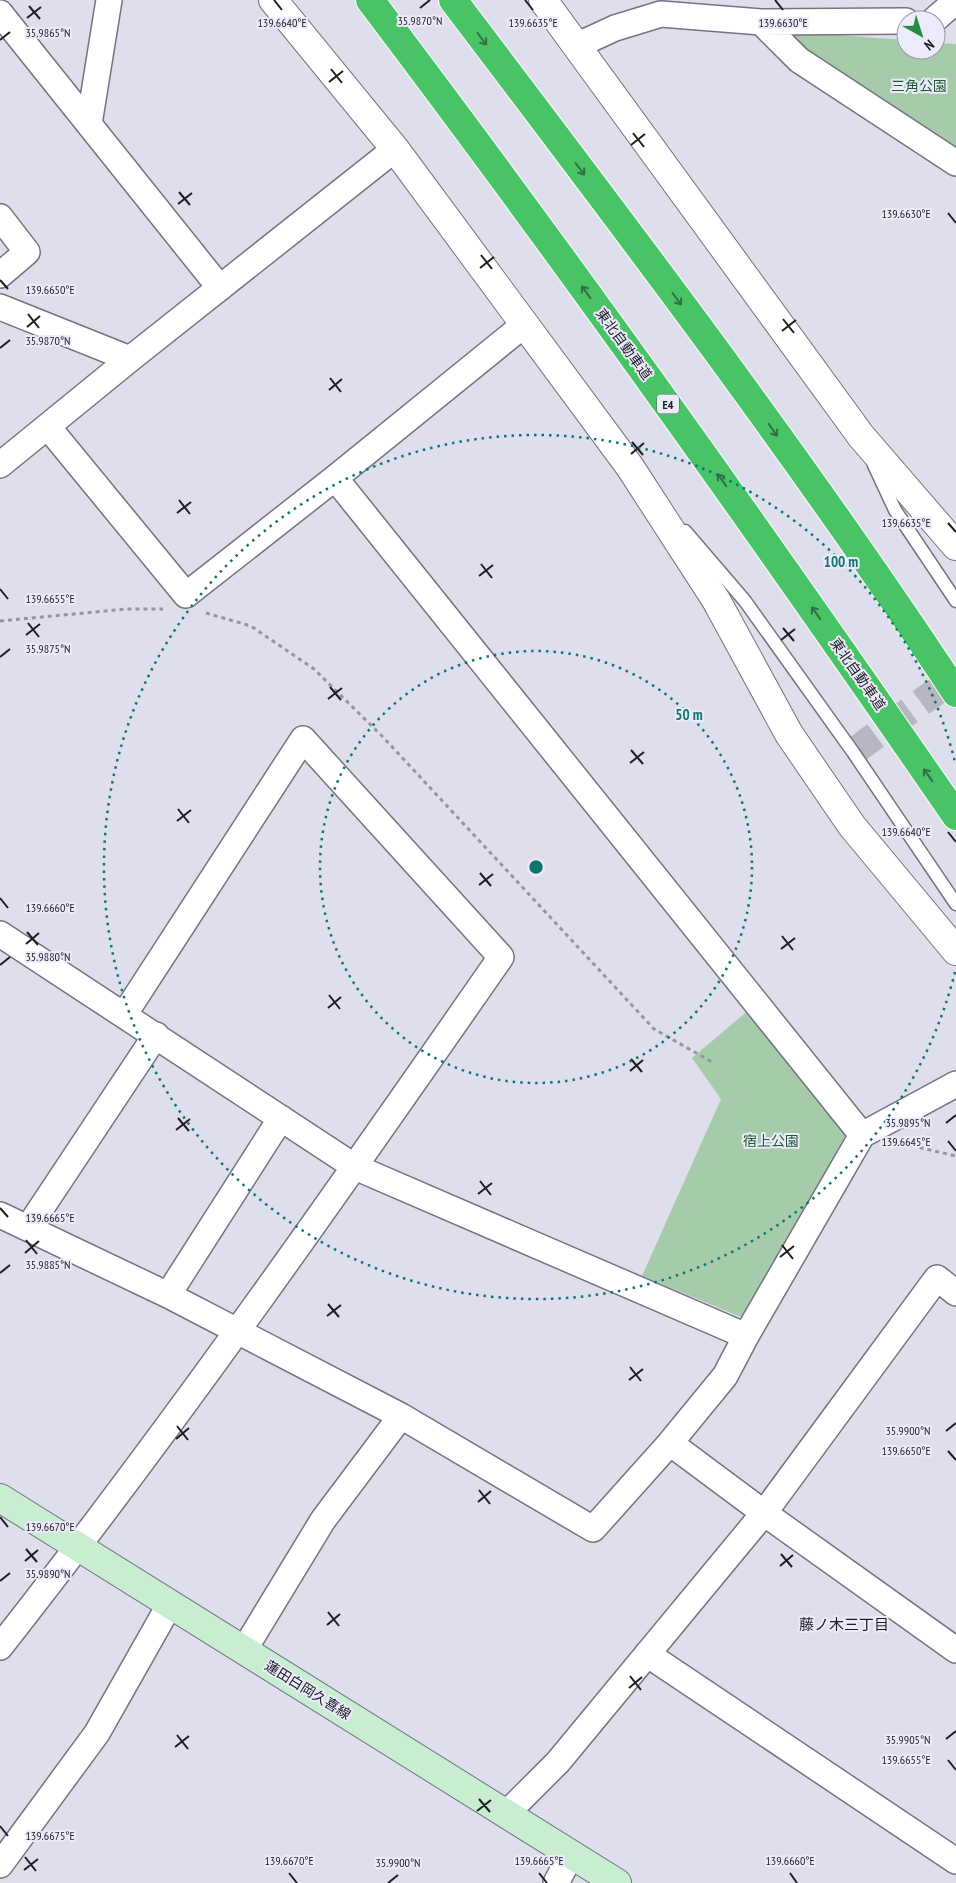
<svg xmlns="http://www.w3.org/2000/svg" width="956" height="1883" viewBox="0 0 956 1883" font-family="'PT Sans Narrow','Noto Sans JP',sans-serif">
<rect width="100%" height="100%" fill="#dedeed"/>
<path fill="#a6cbab" d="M 791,32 L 906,40 L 906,50 L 936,50 L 936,43 L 956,44 L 956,154 L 791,42 Z
M 750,1009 L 848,1130 L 746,1319 L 642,1276 L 721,1099 L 692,1058 Z"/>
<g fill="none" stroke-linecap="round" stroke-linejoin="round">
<path stroke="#b7b7c4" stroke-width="28" stroke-dasharray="28 14" stroke-linecap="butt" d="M 853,752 L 956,677"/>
<g stroke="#737381" stroke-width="15">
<path id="service" d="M 874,465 L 895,510 L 956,601
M 685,531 L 745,601 L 853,752 L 956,904"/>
</g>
<g stroke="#737381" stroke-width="28">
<path id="minor" d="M 0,13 L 220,288
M 934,20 L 956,1
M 761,22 L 799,60 L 956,163
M 576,46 L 615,28 L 661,14 L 761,22 L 906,21
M 89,124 L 109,0
M 0,217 L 27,252 L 0,275
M 0,307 L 130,359
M 48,427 L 186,595 L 335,478 L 525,324
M 0,465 L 130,359 L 395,149
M 335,478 L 862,1135
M 0,934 L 355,1167 L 746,1336
M 0,1215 L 168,1295 L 401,1416 L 593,1529 L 670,1443 L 725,1376 L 746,1336 L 862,1135 L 956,1084
M 28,1228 L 156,1035
M 168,1295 L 281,1118
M 670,1443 L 764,1513 L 956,1650
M 0,1647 C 176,1423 339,1190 501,957 L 303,739 L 124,1015
M 244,1650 L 323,1520 L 401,1416
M 647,1654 L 956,1861
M 506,1814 L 558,1762 L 764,1513 L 937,1278 L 956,1293
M 0,1865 L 97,1733 L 170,1604
M 556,1883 L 571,1855"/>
</g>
<g stroke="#737381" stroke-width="30">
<path id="tertiary" d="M 273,0 L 395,149 L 630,467 L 716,600 L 789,734 L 852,826 L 956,951
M 543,0 L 861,436 L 956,546"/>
</g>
<g stroke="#737381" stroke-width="30">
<path id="secondary" d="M 0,1498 L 617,1883"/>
</g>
<g stroke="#fff" stroke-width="30">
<path id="motorway" d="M 370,0 C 572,267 766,540 956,816
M 453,0 C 625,227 799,455 956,693"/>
</g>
<path stroke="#9595a1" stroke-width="3" stroke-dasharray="4 4" stroke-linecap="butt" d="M 206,613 L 251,626 L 314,669 L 383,737 L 654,1029 L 712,1062
M 0,621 L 126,609 L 163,609
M 904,1144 L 956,1156"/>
<use href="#service" stroke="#fff" stroke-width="12"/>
<use href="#minor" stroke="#fff" stroke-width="25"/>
<use href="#tertiary" stroke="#fff" stroke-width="28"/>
<use href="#secondary" stroke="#c8edd1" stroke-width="28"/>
<use href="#motorway" stroke="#48c466" stroke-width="28"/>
</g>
<defs><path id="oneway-shaft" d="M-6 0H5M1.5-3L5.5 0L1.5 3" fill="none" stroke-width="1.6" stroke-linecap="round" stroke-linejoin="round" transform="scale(1.25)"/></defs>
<g stroke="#327044">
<use href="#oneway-shaft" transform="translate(482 39) rotate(53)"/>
<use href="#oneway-shaft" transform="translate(580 169) rotate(53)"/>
<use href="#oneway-shaft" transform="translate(586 292) rotate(-126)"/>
<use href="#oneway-shaft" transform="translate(677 299) rotate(53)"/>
<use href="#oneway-shaft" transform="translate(773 430) rotate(55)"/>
<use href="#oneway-shaft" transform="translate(722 480) rotate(-125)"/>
<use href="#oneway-shaft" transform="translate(816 613) rotate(-125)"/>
<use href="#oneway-shaft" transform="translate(928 775) rotate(-125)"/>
</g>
<path fill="none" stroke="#1d1d22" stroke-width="2" d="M 274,0 L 282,10M 525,0 L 533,10M 775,0 L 783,10M 29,6 L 40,19M 420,8 L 430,0M 27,18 L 41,7M 0,40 L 10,32M 331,69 L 342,83M 329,82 L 343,71M 633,133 L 644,147M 631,145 L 645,134M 179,192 L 190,205M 178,204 L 192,193M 948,213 L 956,223M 481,255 L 492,269M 480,268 L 494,257M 0,280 L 8,289M 28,314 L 39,328M 783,319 L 794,333M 27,327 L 40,316M 782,331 L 796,320M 0,348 L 10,340M 330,378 L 341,392M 329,390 L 342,379M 632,442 L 643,455M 631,454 L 644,443M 179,500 L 190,514M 177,513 L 191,502M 948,523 L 956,532M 481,564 L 492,578M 479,576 L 493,565M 0,589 L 8,599M 28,623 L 39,637M 783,628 L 794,641M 26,635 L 40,624M 781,640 L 795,629M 0,657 L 10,649M 330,687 L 341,700M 328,699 L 342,688M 631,750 L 643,764M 630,763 L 644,752M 178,809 L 189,823M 177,821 L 191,810M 948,832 L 956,842M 480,873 L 491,886M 479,885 L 493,874M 0,898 L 8,908M 27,932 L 38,945M 782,936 L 793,950M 26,944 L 39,933M 781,949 L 795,938M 0,965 L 10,957M 329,995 L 340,1009M 328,1008 L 341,997M 631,1059 L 642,1072M 630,1071 L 643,1060M 178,1118 L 189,1131M 946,1123 L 956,1115M 176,1130 L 190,1119M 948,1141 L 956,1151M 480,1181 L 491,1195M 478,1194 L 492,1183M 0,1208 L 8,1217M 26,1240 L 37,1254M 782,1245 L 793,1259M 25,1253 L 39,1241M 780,1257 L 794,1246M 0,1273 L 10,1265M 328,1304 L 339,1317M 327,1316 L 341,1305M 630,1367 L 641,1381M 629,1380 L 643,1369M 177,1426 L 188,1440M 946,1431 L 956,1423M 176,1439 L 189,1428M 948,1451 L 956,1460M 479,1490 L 490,1504M 478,1502 L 491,1491M 0,1517 L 8,1527M 26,1549 L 37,1562M 781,1554 L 792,1567M 25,1561 L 38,1550M 780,1566 L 793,1555M 0,1581 L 10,1573M 328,1612 L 339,1626M 327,1625 L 340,1614M 630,1676 L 641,1690M 629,1688 L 642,1677M 177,1735 L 188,1749M 946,1739 L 956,1731M 175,1747 L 189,1736M 948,1760 L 956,1770M 479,1799 L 490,1812M 477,1811 L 491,1800M 0,1826 L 8,1836M 25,1857 L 36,1871M 24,1870 L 38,1859M 289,1873 L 297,1883M 539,1873 L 547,1883M 790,1873 L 797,1883M 388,1883 L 398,1875"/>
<g fill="none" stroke="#0f766e" stroke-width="2.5" stroke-dasharray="2.5 5">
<circle cx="536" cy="867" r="216"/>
<path d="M955 972A432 432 0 1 1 955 762"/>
</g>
<g text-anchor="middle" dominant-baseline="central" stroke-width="4" stroke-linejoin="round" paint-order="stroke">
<rect fill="#ebebfb" stroke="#5b5b63" stroke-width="1" x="657" y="394.5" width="22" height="19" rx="4"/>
<g font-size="12" font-weight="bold" fill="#1d1d22">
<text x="668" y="404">E4</text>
</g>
<g font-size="14" fill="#1e5a2c" stroke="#ebebfb">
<text x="919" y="86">三角公園</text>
<text x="771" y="1141">宿上公園</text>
</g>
<g font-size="14" fill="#1d1d22" stroke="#ebebfb">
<text transform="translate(624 344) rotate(54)">東北自動車道</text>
<text transform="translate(858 674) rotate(55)">東北自動車道</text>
<text transform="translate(308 1690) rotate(32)">蓮田白岡久喜線</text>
</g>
<g font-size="15" fill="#1d1d22" stroke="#ebebfb">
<text x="844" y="1624">藤ノ木三丁目</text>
</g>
</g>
<g font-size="12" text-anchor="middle" fill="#1d1d22" stroke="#ebebfb" stroke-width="4" stroke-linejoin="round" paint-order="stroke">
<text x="420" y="25">35.9870°N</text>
<text x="282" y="27">139.6640°E</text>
<text x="533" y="27">139.6635°E</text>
<text x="783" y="27">139.6630°E</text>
<text x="48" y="37">35.9865°N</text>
<text x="906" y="218">139.6630°E</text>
<text x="50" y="294">139.6650°E</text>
<text x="48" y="345">35.9870°N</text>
<text x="906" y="527">139.6635°E</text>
<text x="50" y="603">139.6655°E</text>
<text x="48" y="653">35.9875°N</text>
<text x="906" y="836">139.6640°E</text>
<text x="50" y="912">139.6660°E</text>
<text x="48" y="961">35.9880°N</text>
<text x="908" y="1127">35.9895°N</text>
<text x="906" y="1146">139.6645°E</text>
<text x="50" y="1222">139.6665°E</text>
<text x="48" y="1269">35.9885°N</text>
<text x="908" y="1435">35.9900°N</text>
<text x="906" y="1455">139.6650°E</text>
<text x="50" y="1531">139.6670°E</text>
<text x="48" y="1578">35.9890°N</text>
<text x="908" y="1744">35.9905°N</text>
<text x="906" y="1764">139.6655°E</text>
<text x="50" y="1840">139.6675°E</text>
<text x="289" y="1865">139.6670°E</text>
<text x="539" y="1865">139.6665°E</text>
<text x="790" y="1865">139.6660°E</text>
<text x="398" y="1867">35.9900°N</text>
</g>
<circle cx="536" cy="867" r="8" fill="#0f766e" stroke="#ebebfb" stroke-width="2.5"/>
<g font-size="15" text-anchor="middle" font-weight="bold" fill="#0f766e" stroke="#ebebfb" stroke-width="4" stroke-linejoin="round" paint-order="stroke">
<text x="841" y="567">100 m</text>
<text x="689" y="720">50 m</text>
</g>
<g transform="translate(921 35) rotate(141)"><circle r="24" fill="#ebebfb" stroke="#9999a4"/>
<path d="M0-4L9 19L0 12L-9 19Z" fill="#268c42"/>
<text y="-8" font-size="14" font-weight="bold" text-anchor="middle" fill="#1d1d22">N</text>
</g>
</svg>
